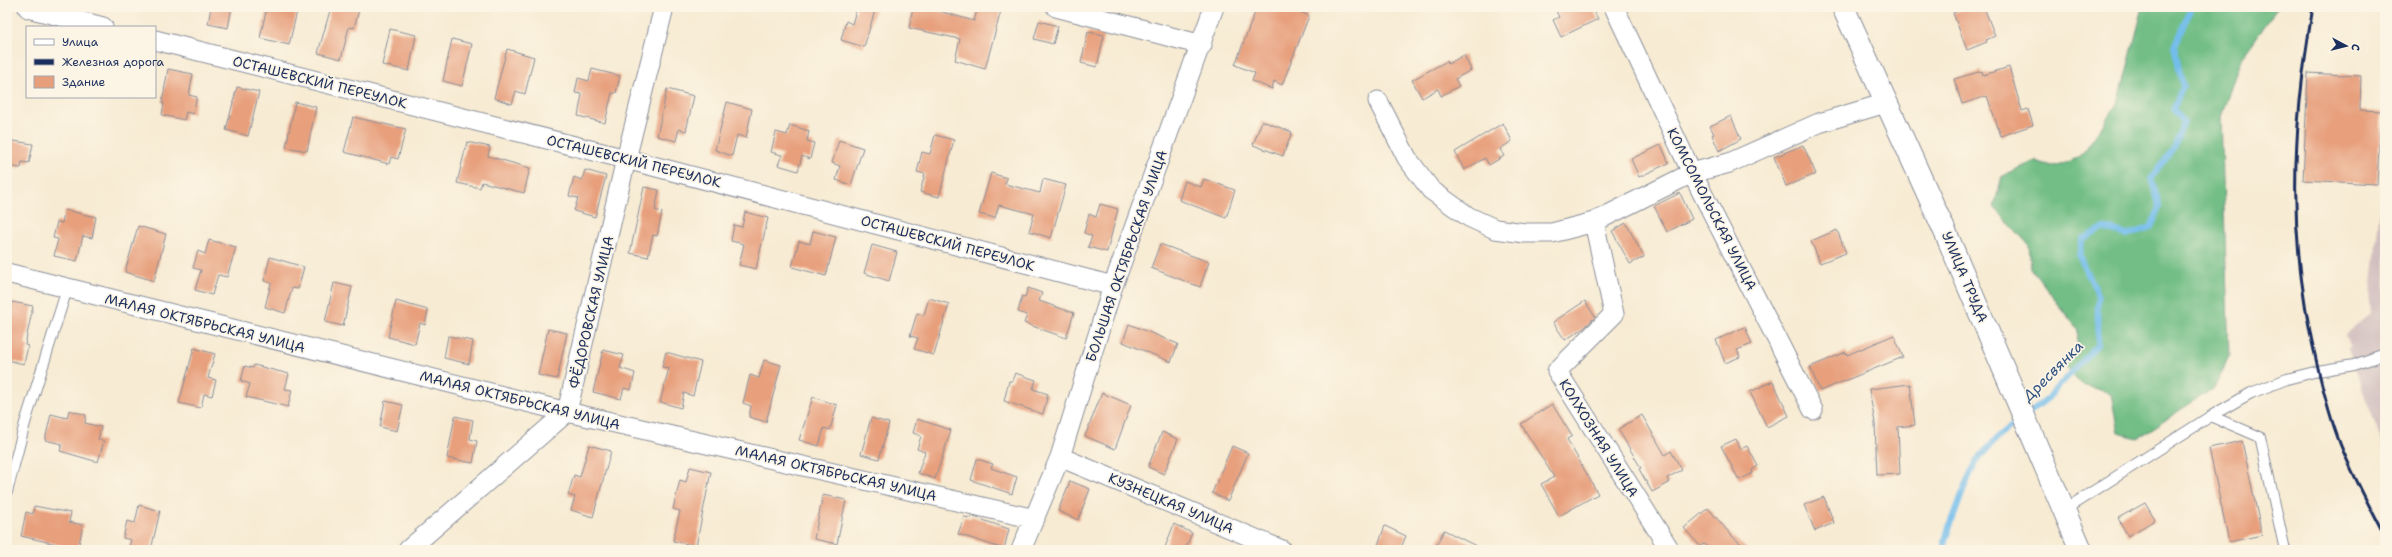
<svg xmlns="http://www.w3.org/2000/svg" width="2392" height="557" viewBox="0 0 2392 557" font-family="'Shantell Sans',sans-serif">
<rect width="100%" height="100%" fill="#fcf5e5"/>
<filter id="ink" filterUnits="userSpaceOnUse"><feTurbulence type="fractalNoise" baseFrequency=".025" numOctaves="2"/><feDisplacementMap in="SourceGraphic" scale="8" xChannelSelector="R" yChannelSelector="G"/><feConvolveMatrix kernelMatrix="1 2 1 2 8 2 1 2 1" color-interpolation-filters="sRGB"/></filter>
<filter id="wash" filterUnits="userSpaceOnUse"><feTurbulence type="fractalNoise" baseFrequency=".012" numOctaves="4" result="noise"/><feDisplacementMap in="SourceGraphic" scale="16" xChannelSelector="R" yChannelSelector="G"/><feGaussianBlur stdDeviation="0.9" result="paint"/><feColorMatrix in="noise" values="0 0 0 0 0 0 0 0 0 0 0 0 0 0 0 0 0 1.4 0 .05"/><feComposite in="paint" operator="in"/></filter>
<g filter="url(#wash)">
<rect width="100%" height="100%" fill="#f7ebd3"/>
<path fill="#d1bfbf" d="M 2385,159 L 2385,451 L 2348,349 L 2350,347 L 2346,334 L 2371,314 L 2370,303 Z"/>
<path fill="#72be86" stroke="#467672" d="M 2143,7 L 2278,7 L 2240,61 L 2221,117 L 2229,356 L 2215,387 L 2138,438 L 2118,433 L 2111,393 L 2082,385 L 2064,364 L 2077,345 L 2078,330 L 2031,268 L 2029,245 L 1994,207 L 2002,176 L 2035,161 L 2056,167 L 2080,157 L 2118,104 Z"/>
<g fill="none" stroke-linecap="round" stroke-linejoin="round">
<path stroke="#73bdec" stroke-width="6" d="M 1945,550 L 1945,540 L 1965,486 L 1978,459 L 1999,436 L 2048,398 L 2097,345 L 2098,297 L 2079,256 L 2083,239 L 2102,228 L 2127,235 L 2151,227 L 2160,207 L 2151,179 L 2174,148 L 2184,122 L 2173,109 L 2183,87 L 2174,46 L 2192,7"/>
</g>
<g id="blocks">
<path fill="#e79f7b" d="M 211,7 L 232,7 L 228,28 L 208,24 Z
M 267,7 L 298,7 L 289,45 L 260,38 Z
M 331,7 L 351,7 L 359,10 L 354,28 L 349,27 L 341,59 L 318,53 Z
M 857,7 L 876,7 L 864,47 L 841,40 L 846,21 L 852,24 Z
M 913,7 L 940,7 L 939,11 L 974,21 L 978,7 L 1002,7 L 985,69 L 955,60 L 960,39 L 909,28 Z
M 1257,7 L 1290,7 L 1309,16 L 1282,85 L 1274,81 L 1272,89 L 1252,81 L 1255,73 L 1235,65 Z
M 1554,7 L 1592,7 L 1598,19 L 1561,37 L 1553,20 L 1559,17 Z
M 1967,7 L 1984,7 L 1995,36 L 1986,40 L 1987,42 L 1967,50 L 1953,13 Z
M 1039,21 L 1058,26 L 1053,44 L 1034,39 Z
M 390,29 L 416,35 L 409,71 L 382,65 Z
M 1088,32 L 1104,35 L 1097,67 L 1081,63 Z
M 452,39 L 472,44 L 462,86 L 443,81 Z
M 507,49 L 534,57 L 525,94 L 516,91 L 512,104 L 494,98 Z
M 1464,55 L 1471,70 L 1455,79 L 1459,86 L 1441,96 L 1438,89 L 1422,98 L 1412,80 L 1447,61 L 1448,64 Z
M 2009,67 L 2022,111 L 2028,109 L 2033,125 L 2001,136 L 1987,96 L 1962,104 L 1954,79 L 1982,71 L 1983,75 Z
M 168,69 L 193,74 L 189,95 L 197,97 L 193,114 L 186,112 L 184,120 L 162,115 L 164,103 L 162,103 Z
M 592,69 L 620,76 L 616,93 L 612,93 L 605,123 L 578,116 L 582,94 L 575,93 L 578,78 L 589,81 Z
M 2308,73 L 2361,76 L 2360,110 L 2381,111 L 2377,184 L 2303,180 Z
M 237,87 L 259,92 L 248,136 L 226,130 Z
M 667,89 L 694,96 L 686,131 L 679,129 L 676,141 L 657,136 Z
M 295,102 L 316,107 L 307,151 L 286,147 Z
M 727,102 L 752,109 L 746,138 L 737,135 L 732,156 L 715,150 Z
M 1731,116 L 1741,139 L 1719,151 L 1712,135 L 1714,134 L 1710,126 Z
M 353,117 L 406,129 L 398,159 L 391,157 L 389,164 L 344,152 Z
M 1262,121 L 1292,132 L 1283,156 L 1253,145 Z
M 1503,123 L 1512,141 L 1500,149 L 1504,156 L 1489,165 L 1485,158 L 1464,170 L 1455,152 Z
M 790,125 L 809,131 L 807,141 L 814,143 L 810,159 L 802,156 L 798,171 L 778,165 L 782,155 L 771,152 L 776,132 L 787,135 Z
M 935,135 L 954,140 L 939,197 L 920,192 L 925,174 L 917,172 L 922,152 L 930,154 Z
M 7,140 L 33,144 L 29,163 L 22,162 L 21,168 L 7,166 Z
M 839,140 L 863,148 L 851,185 L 836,180 L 840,166 L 832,163 Z
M 467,142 L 490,147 L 488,156 L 530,168 L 524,193 L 482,182 L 480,188 L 457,183 Z
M 1661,145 L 1669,163 L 1639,177 L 1631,159 Z
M 1803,145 L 1816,174 L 1786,186 L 1774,157 Z
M 585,170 L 606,176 L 595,217 L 574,211 L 578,198 L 569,196 L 574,177 L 582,180 Z
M 991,173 L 1007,178 L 1005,184 L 1040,193 L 1043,179 L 1066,185 L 1051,238 L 1029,231 L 1034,214 L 999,205 L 995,218 L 979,214 Z
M 1204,179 L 1235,190 L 1226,218 L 1179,200 L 1185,181 L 1201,187 Z
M 644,187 L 659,190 L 655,210 L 662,212 L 657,236 L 653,235 L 648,257 L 630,253 Z
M 1680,193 L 1692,219 L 1667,232 L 1654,206 Z
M 1100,204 L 1118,209 L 1107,252 L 1088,247 L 1092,236 L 1084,233 L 1089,214 L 1096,217 Z
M 65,210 L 96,217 L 92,238 L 83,236 L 77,261 L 54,256 L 58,239 L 53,238 L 57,222 L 62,223 Z
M 745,212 L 768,218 L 756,269 L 739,265 L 744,244 L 731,241 L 734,225 L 742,227 Z
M 1626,223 L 1644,257 L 1630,264 L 1612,231 Z
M 138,226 L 166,234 L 154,281 L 125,272 Z
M 1837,230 L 1846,253 L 1820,263 L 1811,241 Z
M 813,231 L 836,237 L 826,276 L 792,267 L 799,241 L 810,244 Z
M 209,240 L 236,247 L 227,277 L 218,275 L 212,295 L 195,290 L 201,270 L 193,268 L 198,251 L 205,254 Z
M 1160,244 L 1209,262 L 1200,287 L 1151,268 Z
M 872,245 L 897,252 L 889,281 L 864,273 Z
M 270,257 L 304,267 L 298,289 L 292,288 L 285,313 L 265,307 L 271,283 L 264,281 Z
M 334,283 L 352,287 L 343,326 L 325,322 Z
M 1028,288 L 1042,293 L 1039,301 L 1074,313 L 1066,338 L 1024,323 L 1027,315 L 1018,312 L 1022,296 L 1025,297 Z
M 929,298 L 949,304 L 934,355 L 914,349 L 918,338 L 910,336 L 917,313 L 924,315 Z
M 396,301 L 428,310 L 425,325 L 420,323 L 415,344 L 388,337 Z
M 1585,301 L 1595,317 L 1584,328 L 1565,340 L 1553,322 Z
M 12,302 L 33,306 L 25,345 L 28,346 L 24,364 L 7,360 L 7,326 Z
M 1129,324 L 1178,344 L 1171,362 L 1123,342 Z
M 1745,327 L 1752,344 L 1737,350 L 1740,357 L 1725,363 L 1716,340 Z
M 548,329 L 567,333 L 557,379 L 538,375 Z
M 1894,335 L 1903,357 L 1820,391 L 1810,367 L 1846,352 L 1847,355 Z
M 448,336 L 473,341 L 469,364 L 444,358 Z
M 194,348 L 215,354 L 208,378 L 216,380 L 212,396 L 204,394 L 201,408 L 179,403 Z
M 603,350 L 624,355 L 620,368 L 635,373 L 631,390 L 624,388 L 621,399 L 593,392 Z
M 666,352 L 701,362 L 693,396 L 684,393 L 681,408 L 660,402 L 669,368 L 662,367 Z
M 764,360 L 781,365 L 766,422 L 749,417 L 751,406 L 743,403 L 750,375 L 759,378 Z
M 254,365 L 289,374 L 285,389 L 292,390 L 288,407 L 246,397 L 250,384 L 241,381 L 245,366 L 253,368 Z
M 1015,373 L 1036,380 L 1033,389 L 1048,394 L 1043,414 L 1004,401 L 1009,381 L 1012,381 Z
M 1773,381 L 1789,416 L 1767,427 L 1750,392 Z
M 1910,384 L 1915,425 L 1898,427 L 1900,474 L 1877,475 L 1875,423 L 1869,389 Z
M 1102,393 L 1131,405 L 1115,449 L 1085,436 Z
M 813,397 L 837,405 L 830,430 L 824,428 L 819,446 L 799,440 Z
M 385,401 L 403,405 L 397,431 L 380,427 Z
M 1552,404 L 1572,436 L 1567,439 L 1598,494 L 1559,516 L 1541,484 L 1554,477 L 1521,424 Z
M 69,410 L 86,415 L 85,423 L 101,427 L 98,440 L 104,441 L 98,462 L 60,451 L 62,444 L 45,440 L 51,414 L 67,418 Z
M 1642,415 L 1665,455 L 1671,451 L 1682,470 L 1667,478 L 1669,483 L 1652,492 L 1639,469 L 1641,468 L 1618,429 Z
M 455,416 L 473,420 L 470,439 L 477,441 L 473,463 L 447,458 Z
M 871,418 L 889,423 L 879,459 L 861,454 Z
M 917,419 L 951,430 L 935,479 L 918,473 L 925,452 L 917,449 L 921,436 L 913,433 Z
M 1162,432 L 1178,439 L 1164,474 L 1148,467 Z
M 1736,439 L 1741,449 L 1747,446 L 1758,466 L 1752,470 L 1753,473 L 1739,480 L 1721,446 Z
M 2242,441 L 2262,535 L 2229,542 L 2209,448 Z
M 589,445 L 611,451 L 593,517 L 571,510 L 575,497 L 568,495 L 574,475 L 580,477 Z
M 1232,446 L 1248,453 L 1228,501 L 1212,493 Z
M 977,459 L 993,464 L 991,468 L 1017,477 L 1012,494 L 971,480 Z
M 690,467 L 711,472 L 696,546 L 673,541 L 680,511 L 673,509 L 680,480 L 686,482 Z
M 1070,481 L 1090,489 L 1078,520 L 1058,511 Z
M 823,495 L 846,500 L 837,544 L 814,539 Z
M 1824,497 L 1834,523 L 1815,531 L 1804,505 Z
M 2145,503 L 2155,520 L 2128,536 L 2118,518 Z
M 139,505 L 160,511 L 151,550 L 128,550 L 131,540 L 123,538 L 127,521 L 135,523 Z
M 34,506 L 71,513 L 69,522 L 83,525 L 78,549 L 21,536 L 26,512 L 33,514 Z
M 1708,508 L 1732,536 L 1748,550 L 1712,550 L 1704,544 L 1700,546 L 1684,528 Z
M 971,516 L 1009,529 L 1004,549 L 958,534 L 964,517 L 971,518 Z
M 1174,524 L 1192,533 L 1185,550 L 1164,550 Z
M 1385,526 L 1406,536 L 1400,550 L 1376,550 Z
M 1444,530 L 1484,550 L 1449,550 L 1437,544 Z"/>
</g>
</g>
<g filter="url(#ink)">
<use href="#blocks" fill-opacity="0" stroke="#898d98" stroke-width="1"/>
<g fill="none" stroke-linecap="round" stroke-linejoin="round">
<g stroke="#898d98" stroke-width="12">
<path id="lane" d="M 2211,416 L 2260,437 L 2285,550
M 7,492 L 25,423 L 67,289
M 2064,510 L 2211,416 L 2251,393 L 2287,379 L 2318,371 L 2354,365 L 2385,354"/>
</g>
<g stroke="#898d98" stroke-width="21">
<path id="street" d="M 1056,7 L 1202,45
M 1614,7 L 1692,173 L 1813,410
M 28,8 L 103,27
M 155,40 L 626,159 L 1113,286
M 1378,101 L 1407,158 L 1431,190 L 1469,217 L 1495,229 L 1525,233 L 1552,233 L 1594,222 L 1692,173 L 1729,163 L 1819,123 L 1886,103
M 1594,222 L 1614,314 L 1557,371 L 1670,550
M 7,273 L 567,412 L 1035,519
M 1060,457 L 1282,550
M 408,550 L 567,412 L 626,159 L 664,7
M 1021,550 L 1060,457 L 1113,286 L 1214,7"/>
</g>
<g stroke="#898d98" stroke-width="24">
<path id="secondary" d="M 1843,7 L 1947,236 L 2081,550"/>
</g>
<use href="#lane" stroke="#fff" stroke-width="10"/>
<use href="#street" stroke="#fff" stroke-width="19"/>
<use href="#secondary" stroke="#fff" stroke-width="22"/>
<path stroke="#1b2f5e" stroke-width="3" d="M 2313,7 C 2291,133 2287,243 2318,368 C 2324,394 2331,421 2341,446 C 2354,477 2369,506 2385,536"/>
</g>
</g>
<g text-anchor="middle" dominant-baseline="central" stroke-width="3.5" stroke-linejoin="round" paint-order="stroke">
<g font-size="14" fill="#1b2f5e" stroke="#fcf5e5">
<text transform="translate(320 82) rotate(14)">ОСТАШЕВСКИЙ ПЕРЕУЛОК</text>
<text transform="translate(634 161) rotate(14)">ОСТАШЕВСКИЙ ПЕРЕУЛОК</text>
<text transform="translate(1712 209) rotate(63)">КОМСОМОЛЬСКАЯ УЛИЦА</text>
<text transform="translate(948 243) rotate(15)">ОСТАШЕВСКИЙ ПЕРЕУЛОК</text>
<text transform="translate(1126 256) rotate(-71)">БОЛЬШАЯ ОКТЯБРЬСКАЯ УЛИЦА</text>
<text transform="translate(1965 277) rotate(67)">УЛИЦА ТРУДА</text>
<text transform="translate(591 312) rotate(-77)">ФЁДОРОВСКАЯ УЛИЦА</text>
<text transform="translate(205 323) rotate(14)">МАЛАЯ ОКТЯБРЬСКАЯ УЛИЦА</text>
<text transform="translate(520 400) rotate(14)">МАЛАЯ ОКТЯБРЬСКАЯ УЛИЦА</text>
<text transform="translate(1599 438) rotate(58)">КОЛХОЗНАЯ УЛИЦА</text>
<text transform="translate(836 473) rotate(13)">МАЛАЯ ОКТЯБРЬСКАЯ УЛИЦА</text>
<text transform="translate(1171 503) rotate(23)">КУЗНЕЦКАЯ УЛИЦА</text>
</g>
<g font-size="15" font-style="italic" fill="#315282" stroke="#fcf5e5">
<text transform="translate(2053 371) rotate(-45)">Дресвянка</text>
</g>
</g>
<rect width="2392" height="557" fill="none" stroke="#fcf5e5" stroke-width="24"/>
<rect x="26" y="26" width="130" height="72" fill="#fcf5e5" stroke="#a2a6af"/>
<rect x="34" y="39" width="20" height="6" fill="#ffffff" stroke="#a2a6af"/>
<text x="62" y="46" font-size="12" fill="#1b2f5e">Улица</text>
<rect x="34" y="59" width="20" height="6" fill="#1b2f5e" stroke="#a2a6af"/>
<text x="62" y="66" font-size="12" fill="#1b2f5e">Железная дорога</text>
<rect x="34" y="76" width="20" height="12" fill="#e79f7b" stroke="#a2a6af"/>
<text x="62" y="86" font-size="12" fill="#1b2f5e">Здание</text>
<g transform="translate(2346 46) rotate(97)" stroke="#fcf5e5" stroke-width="3" paint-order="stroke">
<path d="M0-3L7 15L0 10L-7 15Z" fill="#1b2f5e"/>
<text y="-6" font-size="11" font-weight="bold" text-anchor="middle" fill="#1b2f5e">С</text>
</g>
</svg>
